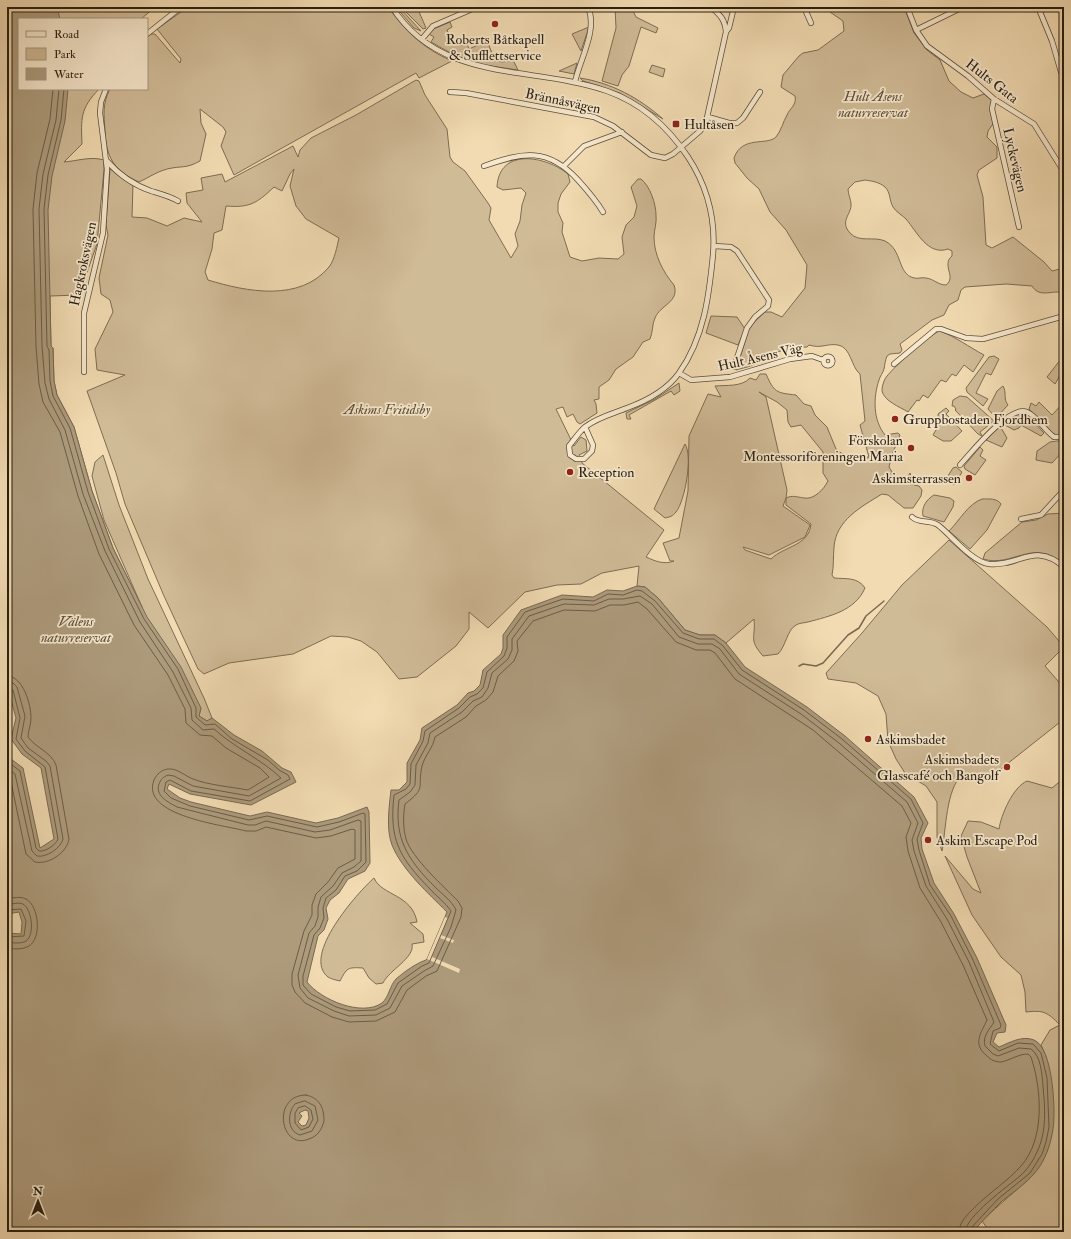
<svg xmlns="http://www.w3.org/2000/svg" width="1071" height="1239" viewBox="0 0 1071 1239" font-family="'IM FELL Double Pica',serif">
<rect width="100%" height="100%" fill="#f2dbb2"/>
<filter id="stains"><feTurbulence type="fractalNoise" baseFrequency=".005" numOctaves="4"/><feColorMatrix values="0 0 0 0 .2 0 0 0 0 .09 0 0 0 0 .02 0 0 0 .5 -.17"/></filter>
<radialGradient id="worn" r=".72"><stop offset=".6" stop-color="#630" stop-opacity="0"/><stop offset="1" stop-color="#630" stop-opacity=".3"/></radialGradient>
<path fill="#d0bb97" stroke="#7c6d54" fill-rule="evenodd" d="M 7,7 L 155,7 L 141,19 L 19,19 L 19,89 L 99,89 C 80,109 81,118 82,144 L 64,162 C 77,161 91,156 104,160 L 104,170 L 97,244 L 79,295 L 50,296 L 51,346 L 53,348 L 54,381 L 57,395 L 74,427 L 92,491 L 113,548 L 142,607 L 104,520 L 92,476 L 95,462 L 103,455 L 119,505 L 148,579 L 204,698 L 212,718 L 207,721 L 199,716 L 201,708 L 7,693 Z
M 188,7 L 388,7 C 405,31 424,49 452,61 L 419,78 L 416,73 L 234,175 L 221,146 L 226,132 L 223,127 L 200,109 L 201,123 L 206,134 L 200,161 C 187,168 185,166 172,168 C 159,170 150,177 139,182 C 114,171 106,157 105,131 C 104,115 102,104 110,89 L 147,89 L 147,38 L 151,34 L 155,34 L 180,63 L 181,59 L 157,29 Z
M 396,7 L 399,7 L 421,31 L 414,28 Z
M 417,7 L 426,28 L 423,29 L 406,12 Z
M 615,7 L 631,7 L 636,17 L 658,28 L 656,33 L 641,27 L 629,66 L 622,75 L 618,86 L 602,81 L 616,28 Z
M 826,7 L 904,7 L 914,33 L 927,50 L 940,60 L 949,81 L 961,92 L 973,98 L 984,94 L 991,100 L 995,121 L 988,131 L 987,137 L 997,147 L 997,158 L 979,170 L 977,175 L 983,197 L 986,245 L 992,248 L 1013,237 L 1044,262 L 1052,271 L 1064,268 L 1064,293 C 1053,289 1040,299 1032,286 L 1006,284 L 965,287 L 961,290 L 958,300 L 949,305 L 944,315 L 932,320 L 900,344 L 902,350 L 900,353 L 890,354 L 887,356 C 885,361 885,364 884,369 C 883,373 880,376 879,380 C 873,398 873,420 885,435 L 898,433 L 900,435 L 892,455 L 889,467 C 893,474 898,480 906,480 L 910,473 L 914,485 L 919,486 L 922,490 L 921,496 L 913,508 L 904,508 L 888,495 L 882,494 C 861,507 836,520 834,547 C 833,557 834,566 832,575 L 834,578 C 846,579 858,577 865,588 C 855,611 830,616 808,622 C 804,623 799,623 796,625 C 787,630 786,646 778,654 L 763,656 C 748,639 756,638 754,619 L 726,643 L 715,635 L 700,635 L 685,630 L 658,598 L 645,587 L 637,586 L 639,566 L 602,573 L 581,584 L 557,585 L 525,592 L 488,628 L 469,612 L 469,629 L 456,646 L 417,677 L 399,679 L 377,652 L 361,641 L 348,637 L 331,636 L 293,654 L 229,663 L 204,674 L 198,669 L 164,596 L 125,504 L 116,473 L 87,391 L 125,375 L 97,370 L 95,349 L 113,312 L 110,300 L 101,294 L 99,278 L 108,235 L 106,225 L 110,169 L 133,184 L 132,217 L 147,218 L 167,226 L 184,218 L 202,222 L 187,203 L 186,193 L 203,190 L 201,178 L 222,174 L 225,182 L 293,146 L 298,157 L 300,150 L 311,138 L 356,115 L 416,80 L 419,81 L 425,95 L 447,129 L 450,157 L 453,162 L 465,171 L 488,203 L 491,208 L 489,220 L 511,258 L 518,246 L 515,234 L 520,221 L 522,205 L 526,193 L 521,188 L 503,190 L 497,187 C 499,147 546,156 568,174 L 570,182 L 561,194 L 558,203 L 558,212 L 563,223 L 562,232 L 570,257 L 582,261 L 599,258 L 618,259 L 624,254 L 622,237 L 626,225 L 634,217 L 637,206 L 631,187 L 638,179 L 641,179 C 650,186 656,204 656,215 C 657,223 654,230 654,237 C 654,255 663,272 674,285 C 680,302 660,305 655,318 C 652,324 653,332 650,339 L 643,342 L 633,357 L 616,369 L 609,380 L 599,387 L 599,399 L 594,400 L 596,404 L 597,413 L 580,424 L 577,422 L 573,414 L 567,417 L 563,407 L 556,409 L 574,446 L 581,437 L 586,440 L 587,451 L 579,455 L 582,463 L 664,530 L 646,557 C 655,561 664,565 674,561 L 670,561 L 663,543 L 679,538 L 688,491 L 689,436 L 708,394 L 721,397 L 715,386 C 726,385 742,387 750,378 L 756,380 L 760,374 L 766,374 C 774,392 776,393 796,395 L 804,404 L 811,406 L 815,415 L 827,427 L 836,449 L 849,459 L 869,457 L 860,425 L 865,421 L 860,374 C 851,367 851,347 838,345 C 827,343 822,349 809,345 L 807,347 C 794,347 773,352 761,358 C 758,359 757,362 754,364 C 750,367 742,368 736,370 L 750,326 L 765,312 L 771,312 L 782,317 L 805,288 L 807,265 L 786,230 L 770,212 L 759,189 L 747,178 L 735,163 L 734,158 C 742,135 767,146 776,137 C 781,131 783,122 787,115 C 790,108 797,105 795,96 L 781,87 L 783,75 L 799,56 L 803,53 L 818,50 L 844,31 L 843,21 L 830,12 ZM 294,169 L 290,186 L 296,206 L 306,219 L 339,238 C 337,246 335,259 329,267 C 300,302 247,292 208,280 L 205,272 L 212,249 L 214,233 L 222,230 L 226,206 C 250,208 257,203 274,187 L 282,191 L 290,174 ZM 865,180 C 872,181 879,182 885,187 C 891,193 889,200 893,207 C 896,212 902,215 906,219 C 917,232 928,256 948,249 L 952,251 L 952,256 C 941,265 957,277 946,285 C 938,285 934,279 926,278 C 922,277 918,279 914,278 C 897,274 903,250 885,241 C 874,236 859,243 850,233 C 839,221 852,214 851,204 C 851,200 848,194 848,189 L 855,182 ZM 759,392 L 777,402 L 787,410 L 788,422 L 791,427 L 801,425 L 823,452 L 823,473 L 828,481 C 824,489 814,500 804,498 C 797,497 792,495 786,498 L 787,490 L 766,397 ZM 786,498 L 786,505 L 811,524 C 809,546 784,546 771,559 L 745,550 L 743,547 L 769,555 L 805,537 L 810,525 L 783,506 Z
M 450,22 L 452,27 L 447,30 C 452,41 453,48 467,44 L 469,49 L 487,41 L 495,60 L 502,62 L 513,60 L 518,70 L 484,65 L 456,56 L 431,42 L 434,37 L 429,34 L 431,30 Z
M 589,27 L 581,51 L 572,34 Z
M 577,63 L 574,74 L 559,71 Z
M 652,65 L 665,69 L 663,77 L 649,72 Z
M 580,78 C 612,83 639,98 663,119 L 620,93 L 583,81 Z
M 711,316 L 737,317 L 745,329 L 738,345 L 706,333 Z
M 940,331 C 956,337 969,347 984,355 L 973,372 L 964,365 L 956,376 L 952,374 L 946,382 L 941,380 L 928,398 L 923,395 L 919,401 L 917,400 L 908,412 C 900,407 884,401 882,391 C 882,387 883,383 885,379 C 889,371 931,333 940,331 Z
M 1064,355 L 1063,370 L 1055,384 L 1047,377 Z
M 994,356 L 999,359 L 991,375 L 986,373 L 976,393 L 988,399 L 983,406 L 967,392 L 966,388 L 989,357 Z
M 679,383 L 680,391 L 674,395 L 671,391 L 629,415 L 631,419 L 627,419 L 626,413 L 655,399 Z
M 1003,386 C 1007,392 1003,399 1008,405 L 996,418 L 988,409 L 997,391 Z
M 960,396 L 967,397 L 994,421 L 980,432 L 982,436 L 978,434 L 955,410 L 956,409 L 954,406 L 952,406 L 953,400 Z
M 1039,402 L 1052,415 L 1064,402 L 1064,432 L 1058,435 L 1054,434 L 1029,409 L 1031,403 L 1036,406 Z
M 946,408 L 949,411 L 946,414 L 962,431 L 951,441 L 943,441 L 933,435 L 939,425 L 938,414 Z
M 1019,413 L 1028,416 L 1044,433 L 1041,436 L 1021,425 L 1019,428 L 1014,430 L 1005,425 L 1014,415 Z
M 1000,426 L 1007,438 L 1002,447 L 986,440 Z
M 1064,440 L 1064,450 L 1052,463 L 1036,460 L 1037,451 L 1050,442 Z
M 685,444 C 693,456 685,501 676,512 C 673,516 670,517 665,518 L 654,509 Z
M 980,447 L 983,450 L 980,456 L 986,460 L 975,475 L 965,469 L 964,466 Z
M 956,467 L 962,472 L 954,485 L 946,479 L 953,468 Z
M 934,495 L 950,498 L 954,501 L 953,507 L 944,522 L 923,516 C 921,507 927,499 934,495 Z
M 982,499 C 989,499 997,498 1001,504 L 987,530 L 970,549 L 949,531 C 960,520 968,504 982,499 Z
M 1064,513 L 1064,564 C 1032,537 1013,568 983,559 L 985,553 L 1022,522 L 1036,520 L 1048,514 Z
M 949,540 L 1047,627 L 1064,647 L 1045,666 L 1064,688 L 1064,719 L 1002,768 L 994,779 L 962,775 C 946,789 946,830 942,851 L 937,837 L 937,802 L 926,786 L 905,773 L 896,759 L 888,741 L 886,714 L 878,696 L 856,683 L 828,679 L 826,673 L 862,633 L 902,585 Z
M 1064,778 L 1064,1232 L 990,1232 L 982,1221 C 1028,1176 1059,1169 1052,1095 C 1051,1078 1049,1061 1041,1045 L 1050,1030 L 1060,1025 C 1047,1012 1044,1010 1026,1012 L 1025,992 L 1021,975 L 1001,957 L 972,915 L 945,856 L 973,889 L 981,893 L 967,857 L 961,836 L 968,821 L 981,822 L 999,829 C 1001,815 1013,787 1027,781 L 1052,788 Z
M 374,878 C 382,896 412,894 417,922 L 410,923 L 423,934 L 424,942 L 412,944 C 415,958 389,970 383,983 L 376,984 L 369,978 L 363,968 C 347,967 347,968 340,981 C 336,980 331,979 328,977 C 301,956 358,892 374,878 Z"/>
<path fill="#ad9b7c" stroke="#786952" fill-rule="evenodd" d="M 7,7 L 57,7 L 60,19 L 19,19 L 19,89 L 68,89 L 65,121 L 52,176 L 48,210 L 51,346 L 53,348 L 54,381 L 57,395 L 74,427 L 92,491 L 113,548 L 147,617 L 181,667 L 201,708 L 199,716 L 207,721 L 212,718 L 234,735 L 262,751 L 282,768 L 291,772 L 296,782 L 251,805 L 190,794 L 169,784 L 167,789 L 180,798 L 191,802 L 250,816 L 267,812 L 316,823 L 338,818 L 367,807 L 369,812 L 370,863 L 365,871 L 348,879 L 339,893 L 330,900 L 326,908 L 328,919 L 324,930 L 318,936 L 307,982 C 321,1000 362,1017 382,1003 C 389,997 390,985 396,979 C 403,973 411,967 419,963 C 422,961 425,961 427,959 L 447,912 C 429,894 402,870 392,845 C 386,829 389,808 391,790 L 399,790 L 407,782 L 407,763 L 420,740 L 422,728 L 457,705 L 468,693 L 474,691 L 480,685 L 483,670 L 501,654 L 503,648 L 503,635 L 521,610 L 562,595 L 593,597 L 607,590 L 623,591 L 637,586 L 645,587 L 658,598 L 685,630 L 700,635 L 715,635 L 726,643 L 745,667 L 807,707 L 845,736 L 914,797 L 928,823 L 921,838 L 922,849 L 934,883 L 954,914 L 977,958 L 1006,1025 L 1005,1032 L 997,1033 L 993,1042 L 999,1047 C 1009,1043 1022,1035 1034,1040 C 1053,1047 1056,1112 1053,1129 C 1051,1142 1047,1155 1040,1166 C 1030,1181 1016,1190 1002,1201 C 992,1211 982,1221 973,1232 L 7,1232 L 7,933 L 21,934 L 22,922 L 19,912 L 7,914 L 7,756 L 23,768 L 40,848 L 54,839 L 41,768 L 22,754 L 11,739 L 16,718 L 7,685 ZM 305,1110 L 308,1111 L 309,1118 L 306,1125 L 302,1126 L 298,1122 L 302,1116 L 299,1113 Z"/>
<path fill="#f2dbb2" d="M 445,917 L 448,918 L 441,935 L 454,940 L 453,943 L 440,938 L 432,957 L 460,969 L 459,973 L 427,959 Z"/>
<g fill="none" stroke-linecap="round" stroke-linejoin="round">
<path stroke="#6a5d47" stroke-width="1" d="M 53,89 L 50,119 L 37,173 L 33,209 L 36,347 L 39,384 L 43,402 L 60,432 L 78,496 L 99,554 L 134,625 L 168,675 L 185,709 L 186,723 L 200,735 L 212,736 L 226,748 L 260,768 L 269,777 L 248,790 C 232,787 208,785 193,779 C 185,776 177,768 168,769 C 161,770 157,774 154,780 C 140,816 224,825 246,831 L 256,831 L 266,827 L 316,838 L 331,836 L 352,829 L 355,830 L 355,859 L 338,868 L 328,882 L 316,894 L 312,905 L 312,915 L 304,931 L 292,974 L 292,985 L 295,992 L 305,1003 L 332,1017 L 349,1022 L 376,1021 L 395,1012 L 407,990 L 426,976 L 437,971 L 461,917 L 462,908 L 458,901 C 444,887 412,858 406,839 C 403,828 403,815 405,804 C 427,787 417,789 422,766 C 425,755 433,748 435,737 L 466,717 L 476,706 L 486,700 L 493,692 L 498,676 L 514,661 L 518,651 L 517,641 L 533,621 L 564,610 L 595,611 L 610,605 L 624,605 L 638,602 L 647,609 L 676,642 L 696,650 L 710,650 L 715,653 L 735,679 L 813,730 L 902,806 L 911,823 L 906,837 L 908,851 L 920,888 L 941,922 L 963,965 L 987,1020 C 981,1033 972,1044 987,1056 C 991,1060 995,1062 1001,1062 C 1011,1060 1018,1054 1028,1054 L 1031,1057 C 1042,1090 1045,1139 1021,1166 C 1009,1180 989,1193 975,1207 C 968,1214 959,1222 959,1232
M 59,89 L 56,120 L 43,174 L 39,209 L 42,346 L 45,383 L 49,399 L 65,430 L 83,494 L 105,551 L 140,622 L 173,672 L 191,708 L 192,720 L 203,730 L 214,729 C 235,748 261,759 281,778 L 249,796 L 193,786 L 174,776 L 168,775 C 163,777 161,779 159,784 C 155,796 168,802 177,807 L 248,825 L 255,825 L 266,821 L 315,832 L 330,830 L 358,820 L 361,821 L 361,861 L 354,867 L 342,873 L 333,886 L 321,897 L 318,907 L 318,917 L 315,926 L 309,933 L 298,975 L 300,988 L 308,998 L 334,1011 L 349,1016 L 376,1015 L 390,1008 L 402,986 L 424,971 L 433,966 L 451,927 L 456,910 C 452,901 442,894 435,887 C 408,860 394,839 399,800 L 410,792 L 415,785 L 416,765 L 428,743 L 430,733 L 462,712 L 473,701 L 482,697 L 488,688 L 492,673 L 508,659 L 512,650 L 512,639 L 529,616 L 564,604 L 594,605 L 609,599 L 623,599 L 640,596 L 652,604 L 679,637 L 698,644 L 712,644 L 720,649 L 739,674 L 801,714 L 839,743 L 907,802 L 918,823 L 912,840 L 914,851 L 926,886 L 947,919 L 969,962 L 994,1022 C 990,1029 982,1036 985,1046 L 993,1054 L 998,1056 L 1019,1048 L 1031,1049 C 1041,1056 1042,1074 1043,1086 C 1045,1108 1047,1131 1037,1152 C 1033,1161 1027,1170 1020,1176 C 1007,1187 966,1216 965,1232
M 64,89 L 61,120 L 48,175 L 44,209 L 47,346 L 49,350 L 50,381 L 53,396 L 70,428 L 88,492 L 109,549 L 144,619 L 178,669 L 196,708 L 196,717 L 205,725 L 215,724 L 232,739 L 268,760 L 279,770 L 288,775 L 290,779 L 250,801 L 191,791 L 170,780 L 166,782 L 164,791 L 171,798 L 190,806 L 249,820 L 267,816 L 317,827 L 339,822 L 363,813 L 365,814 L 366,862 L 357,871 L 345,876 L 336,890 L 326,898 L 323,908 L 324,918 L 320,928 L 314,935 L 303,976 L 303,985 L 311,994 L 336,1007 L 350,1011 L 375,1010 L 387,1004 L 398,983 L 422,966 L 429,963 L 451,911 C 446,903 436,896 430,889 C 399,857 389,840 394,795 L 406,789 L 410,784 L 411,764 L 423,741 L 425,731 L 459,708 L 470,697 L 477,694 L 483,688 L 487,672 L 504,656 L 507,648 L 507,637 L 525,612 L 563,599 L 594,601 L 608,594 L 623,595 L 637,590 L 642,591 L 655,601 L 683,633 L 699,639 L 714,639 L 723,646 L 742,670 L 804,710 L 842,739 L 911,799 L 923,823 L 917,839 L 919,850 L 930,885 L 951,916 L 973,960 L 1001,1025 L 1000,1028 L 993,1031 L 990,1044 L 999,1051 L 1018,1043 L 1033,1044 L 1041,1053 L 1047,1078 L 1049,1127 L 1046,1142 L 1042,1154 L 1030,1173 L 998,1199 L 971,1228 L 970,1232
M 7,676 C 23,676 31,704 31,718 C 31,725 28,731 28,737 C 36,748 51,752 56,765 L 69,839 C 67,853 48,865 35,862 L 26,854 L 10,777 L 7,775
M 7,682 L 13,683 L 17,687 L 25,716 L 21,738 L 28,748 L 46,761 L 50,766 L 63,839 C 61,848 46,858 37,856 L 32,851 L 15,774 L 7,767
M 7,687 L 13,690 L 20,718 L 16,739 L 25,751 L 45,767 L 58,839 C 56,845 45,852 39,851 L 36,848 L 20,771 L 7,761
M 7,899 C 13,898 20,896 26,899 C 39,906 42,938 29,946 C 22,950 14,949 7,948
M 7,905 C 12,904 18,902 23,904 C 32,909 35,935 26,941 C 21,944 13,943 7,942
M 7,910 L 21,909 L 26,921 L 24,936 L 7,937
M 306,1095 C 320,1098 324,1108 324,1121 C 322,1129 318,1136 309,1139 C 280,1151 271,1095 306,1095 Z
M 305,1101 L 315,1106 L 318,1120 L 312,1131 L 300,1135 C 287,1131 287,1113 295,1104 Z
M 305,1106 L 311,1110 L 313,1119 L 309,1127 L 301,1130 L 295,1123 L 295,1113 L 298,1108 Z"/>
<path stroke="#786952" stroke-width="1.5" d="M 799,666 L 803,664 L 816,666 L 823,663 L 848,635 L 859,628 L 866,616 L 884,601"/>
<g stroke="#5a4e3a" stroke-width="6">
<path id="street" d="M 392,7 C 441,84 532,65 607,91 C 641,103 668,127 688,157 C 707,186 716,220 713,255 C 709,296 704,338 679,373 C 667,390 646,401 627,408 C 612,414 598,417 585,427 C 579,432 574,440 569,446 L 570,455 L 576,459 L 584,459 L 592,451 L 593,445 L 585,427
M 804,7 L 811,23
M 907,7 L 916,30 L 927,46 L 968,76 L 994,99 L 1034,124 L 1064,172
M 1038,7 L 1052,41 L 1061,72
M 916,30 L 963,7
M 726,32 L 729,28 L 734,7
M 147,34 L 181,7
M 422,39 L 433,26 L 470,10
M 575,82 C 580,59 598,30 588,7
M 450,92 L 466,93 L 594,117 L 613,126 L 651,155 L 665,158 L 673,154 L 700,131 L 706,122 L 726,32 C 725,19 720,15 711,7
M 994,99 L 992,109 L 1019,227
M 708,117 L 729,123 L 737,123 L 743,118 L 760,92
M 107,161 C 119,175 134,185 151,191 C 161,194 169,196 178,201
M 484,166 C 523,152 548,147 578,180 C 587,190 596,200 603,212
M 564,166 L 584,146 L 622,132
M 714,246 L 731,247 L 737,251 L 769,300 L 768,306 L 755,317 L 747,328 L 734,367
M823.5 361a4.5 4.5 0 1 1 9 0a4.5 4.5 0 1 1-9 0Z
M 894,364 L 936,329 L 941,329 L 966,338 L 983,339 L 1064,316
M 84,372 L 84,313 L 103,233 L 107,169 L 100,113 L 101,102 L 106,89
M 679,373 L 691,380 L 730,377 L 790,359 L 812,356 L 823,360
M 960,465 C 971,453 1010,404 1027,412 C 1038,417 1044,430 1054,437 L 1064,437
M 912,517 C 919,524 929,519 938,525 C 951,535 972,562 989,564 C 1019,567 1035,541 1064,567
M 1021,519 L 1041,515 L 1064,490"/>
</g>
<use href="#street" stroke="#f7e8cd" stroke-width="4.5"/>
</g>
<g fill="#8f2418" stroke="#f7e8cd" stroke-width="1.5">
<circle cx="495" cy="24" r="4"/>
<rect x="672" y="120" width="8" height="8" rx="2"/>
<circle cx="895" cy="419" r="4"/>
<circle cx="911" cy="448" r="4"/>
<circle cx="570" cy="472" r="4"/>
<circle cx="969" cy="478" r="4"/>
<circle cx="868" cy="739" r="4"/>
<circle cx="1007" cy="767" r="4"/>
<circle cx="928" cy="840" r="4"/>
</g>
<g text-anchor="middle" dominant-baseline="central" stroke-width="3.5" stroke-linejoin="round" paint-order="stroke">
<g font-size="14" fill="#281f12" stroke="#f7e8cd" text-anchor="start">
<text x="495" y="39" text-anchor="middle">Roberts Båtkapell<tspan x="495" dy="16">&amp; Sufflettservice</tspan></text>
<text x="684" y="124">Hultåsen</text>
<text x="903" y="419">Gruppbostaden Fjordhem</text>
<text x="903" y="440" text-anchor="end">Förskolan<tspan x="903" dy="16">Montessoriföreningen Maria</tspan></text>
<text x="578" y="472">Reception</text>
<text x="961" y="478" text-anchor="end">Askimsterrassen</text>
<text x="876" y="739">Askimsbadet</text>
<text x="999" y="759" text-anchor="end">Askimsbadets<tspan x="999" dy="16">Glasscafé och Bangolf</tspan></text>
<text x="936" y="840">Askim Escape Pod</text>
</g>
<g font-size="14" fill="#281f12" stroke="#f7e8cd">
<text transform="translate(992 81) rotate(38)">Hults Gata</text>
<text transform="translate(563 101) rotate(12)">Brännåsvägen</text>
<text transform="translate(1015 160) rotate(77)">Lyckevägen</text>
<text transform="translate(83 264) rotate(-78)">Hagkroksvägen</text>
<text transform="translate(760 357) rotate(-13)">Hult Åsens Väg</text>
</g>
<g font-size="14" font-style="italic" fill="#5a4e3a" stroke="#f7e8cd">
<text x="873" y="96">Hult Åsens<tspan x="873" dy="16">naturreservat</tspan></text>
<text x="387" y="409">Askims Fritidsby</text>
<text x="76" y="621">Välens<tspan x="76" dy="16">naturreservat</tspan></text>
</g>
</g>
<rect width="1071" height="1239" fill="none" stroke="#f2dbb2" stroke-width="24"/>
<rect x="8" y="8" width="1055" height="1223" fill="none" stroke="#281f12" stroke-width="2"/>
<rect x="12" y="12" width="1047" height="1215" fill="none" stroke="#281f12"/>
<rect x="18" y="18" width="130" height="72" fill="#f7e8cd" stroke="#a49882"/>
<rect x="26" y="31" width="20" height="6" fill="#f7e8cd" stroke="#a49882"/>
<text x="54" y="38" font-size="12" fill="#281f12">Road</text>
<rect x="26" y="48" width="20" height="12" fill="#d0bb97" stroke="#a49882"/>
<text x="54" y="58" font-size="12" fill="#281f12">Park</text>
<rect x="26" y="68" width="20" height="12" fill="#ad9b7c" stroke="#a49882"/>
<text x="54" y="78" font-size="12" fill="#281f12">Water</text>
<g transform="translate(38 1201)" stroke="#f7e8cd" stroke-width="3" paint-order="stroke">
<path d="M0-3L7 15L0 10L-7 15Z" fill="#281f12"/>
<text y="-6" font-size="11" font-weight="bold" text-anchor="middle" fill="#281f12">N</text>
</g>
<rect width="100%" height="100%" filter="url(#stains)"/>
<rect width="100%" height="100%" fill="url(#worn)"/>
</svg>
